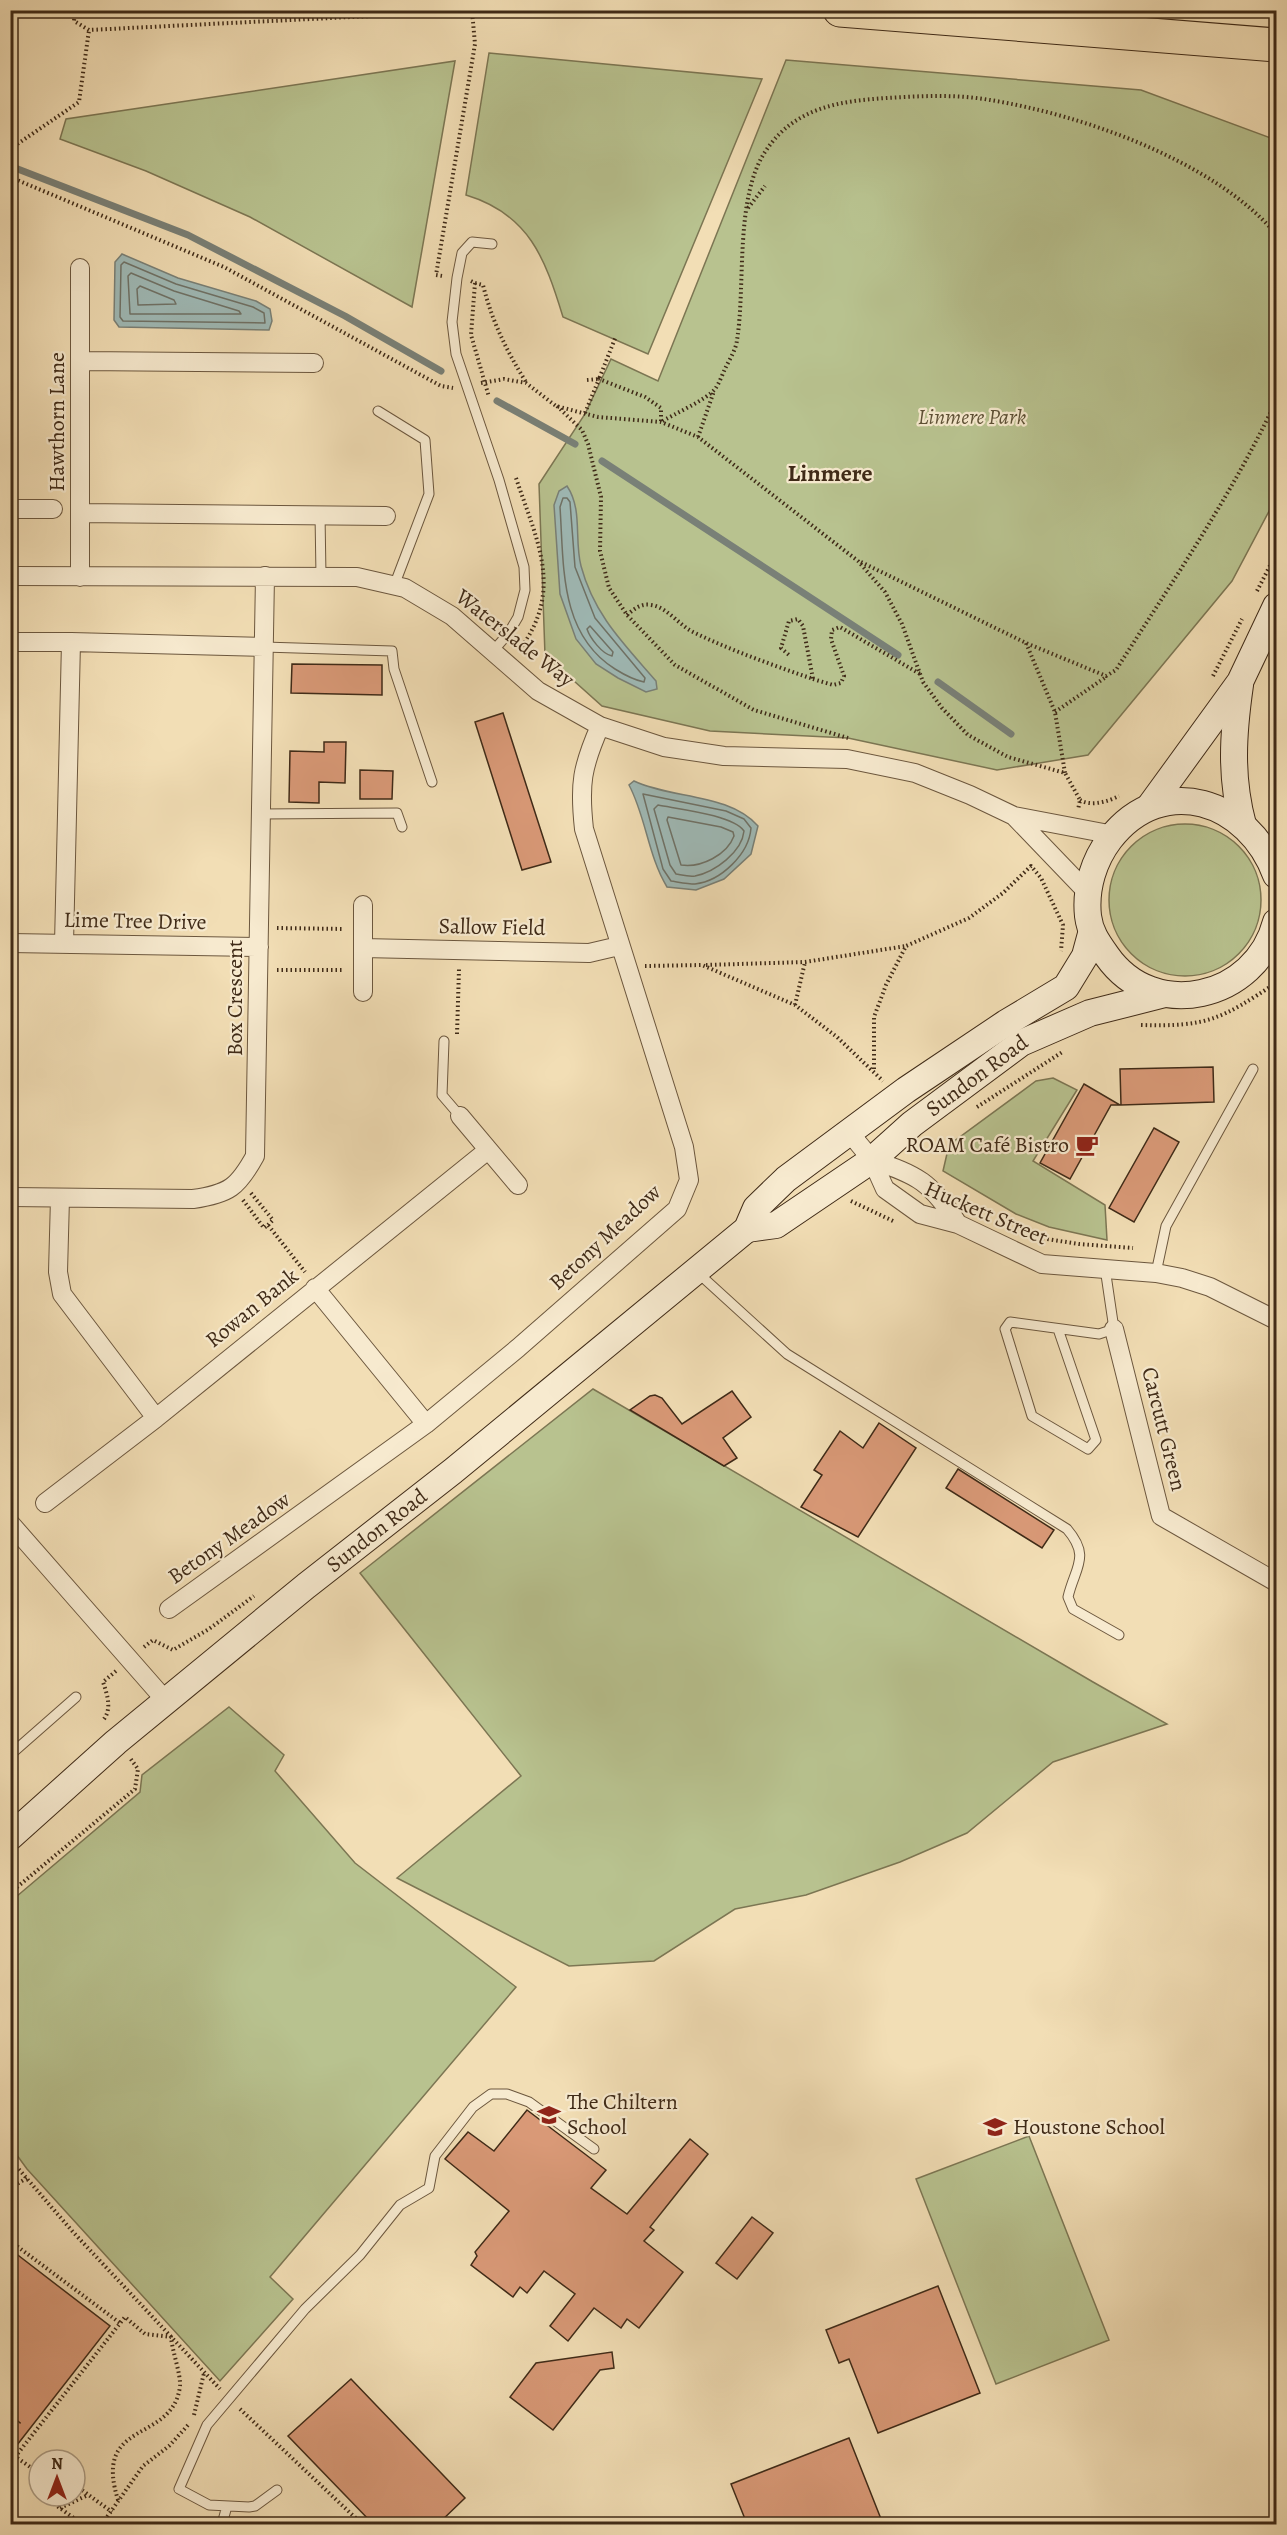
<svg xmlns="http://www.w3.org/2000/svg" width="1287" height="2535" viewBox="0 0 1287 2535" font-family="Alegreya,serif">
<rect width="100%" height="100%" fill="#f2deb5"/>
<filter id="stains"><feTurbulence type="fractalNoise" baseFrequency=".00333" numOctaves="4"/><feColorMatrix values="0 0 0 0 .2 0 0 0 0 .09 0 0 0 0 .02 0 0 0 .5 -.17"/></filter>
<radialGradient id="worn" r=".72"><stop offset=".6" stop-color="#630" stop-opacity="0"/><stop offset="1" stop-color="#630" stop-opacity=".3"/></radialGradient>
<path fill="#b8c28f" stroke="#7c7653" stroke-width="1.5" d="M 489,53 L 762,79 L 648,354 L 563,317 C 545,258 529,214 466,195 Z
M 786,60 L 1141,90 L 1276,140 L 1276,498 L 1232,581 L 1088,755 L 997,770 L 848,738 L 710,731 L 602,706 L 545,655 L 539,484 L 585,414 L 611,359 L 658,381 Z
M 455,61 L 412,307 L 250,217 L 146,171 L 60,139 L 66,119 Z
M1109 900a76 76 0 1 1 152 0a76 76 0 1 1-152 0Z
M 1053,1078 L 1077,1090 L 1033,1161 L 1105,1205 L 1107,1240 L 1049,1227 L 1016,1214 L 943,1171 L 949,1145 L 1036,1081 Z
M 593,1389 L 1093,1682 L 1167,1724 L 1053,1762 L 967,1833 L 900,1862 L 806,1895 L 735,1909 L 654,1961 L 569,1966 L 397,1878 L 521,1776 L 360,1573 Z
M 229,1707 L 284,1755 L 275,1771 L 355,1863 L 516,1987 L 270,2277 L 293,2299 L 220,2381 L 27,2169 L 11,2147 L 10,1902 L 140,1792 L 142,1775 Z
M 1029,2136 L 1109,2340 L 996,2384 L 916,2179 Z"/>
<path fill="#9fbab7" stroke="#798077" stroke-width="1.5" d="M 122,254 L 178,278 L 256,301 L 270,309 L 272,321 L 269,330 L 119,327 L 114,320 L 115,262 Z
M 567,486 C 583,510 574,539 581,566 C 594,615 624,644 656,681 L 657,689 L 646,692 L 618,678 L 596,664 L 576,639 L 560,594 L 554,505 L 559,491 Z
M 634,781 C 672,799 729,793 758,826 L 751,854 L 724,879 L 696,890 L 667,887 C 648,856 646,817 629,785 Z"/>
<g fill="none" stroke-linecap="round" stroke-linejoin="round">
<path stroke="#6f7267" stroke-width="1.5" d="M 124,262 L 176,284 L 253,307 L 264,313 L 265,323 L 123,321 L 120,317 L 121,265 Z
M 131,273 L 174,291 L 239,311 L 241,314 L 130,314 L 128,276 Z
M 140,286 L 174,300 L 176,304 L 138,305 L 137,289 Z
M 563,498 L 567,498 L 570,502 L 575,567 L 595,618 L 645,678 L 644,682 C 634,680 623,674 615,669 C 559,634 564,565 560,507 Z
M 590,626 L 613,652 L 612,656 C 602,654 590,638 587,629 Z
M 643,794 L 726,811 L 744,819 L 751,828 C 749,854 721,881 695,884 C 688,884 678,882 671,881 L 663,869 Z
M 658,805 C 678,809 733,815 744,831 C 742,852 715,872 695,876 C 689,877 682,875 676,874 L 670,865 L 654,809 Z
M 668,817 L 721,827 L 733,832 L 734,836 C 727,855 701,868 681,865 L 667,820 Z"/>
<path stroke="#798077" stroke-width="7" d="M 10,166 L 188,235 L 345,316 L 441,371
M 497,401 L 575,444
M 602,461 L 898,655
M 938,682 L 1011,734"/>
</g>
<path fill="#d99977" stroke="#3f2a17" stroke-width="1.5" d="M 292,664 L 382,665 L 382,695 L 291,693 Z
M 503,713 L 551,862 L 522,870 L 475,722 Z
M 324,742 L 346,742 L 345,783 L 319,782 L 319,803 L 289,802 L 290,751 L 324,752 Z
M 360,770 L 393,771 L 392,799 L 360,799 Z
M 1213,1067 L 1214,1102 L 1121,1105 L 1120,1069 Z
M 1084,1084 L 1120,1105 L 1111,1105 L 1070,1179 L 1040,1163 Z
M 1154,1128 L 1179,1142 L 1134,1222 L 1109,1208 Z
M 732,1391 L 751,1417 L 723,1438 L 737,1458 L 724,1466 L 630,1410 L 650,1396 L 655,1395 L 662,1398 L 682,1424 Z
M 879,1423 L 916,1448 L 858,1537 L 801,1507 L 822,1475 L 814,1470 L 840,1431 L 863,1448 Z
M 958,1469 L 1054,1530 L 1042,1548 L 946,1488 Z
M 527,2110 L 606,2170 L 591,2188 L 627,2214 L 690,2139 L 708,2154 L 650,2227 L 654,2230 L 644,2241 L 683,2272 L 639,2328 L 627,2319 L 621,2328 L 594,2308 L 568,2341 L 550,2326 L 575,2294 L 544,2271 L 527,2293 L 520,2287 L 513,2297 L 471,2265 L 477,2256 L 475,2252 L 509,2211 L 445,2159 L 468,2132 L 494,2151 Z
M 752,2217 L 773,2233 L 737,2279 L 716,2263 Z
M 10,2249 L 110,2326 L 10,2454 Z
M 938,2286 L 980,2393 L 878,2433 L 849,2359 L 839,2363 L 826,2330 Z
M 612,2352 L 614,2368 L 600,2370 L 553,2430 L 510,2397 L 536,2363 Z
M 351,2379 L 465,2498 L 438,2524 L 373,2524 L 288,2436 Z
M 849,2438 L 883,2524 L 747,2524 L 731,2484 Z"/>
<g fill="none" stroke-linecap="round" stroke-linejoin="round">
<g stroke="#6c573e" stroke-width="11">
<path id="lane" d="M 492,244 L 472,242 L 462,253 L 457,278 L 452,322 L 456,354 L 499,480 L 524,567 L 525,590 L 518,617 L 508,634 L 493,651
M 378,411 L 425,440 L 429,494 L 394,586
M 320,514 L 321,576
M 264,647 L 392,651 L 394,669 L 432,782
M 261,814 L 397,813 L 402,827
M 444,1041 L 442,1095 L 460,1116
M 698,1273 L 787,1354 L 1067,1529 C 1091,1557 1075,1567 1068,1597 L 1073,1609 L 1119,1635
M 1156,1273 L 1166,1226 L 1253,1069
M 1058,1329 L 1096,1440 L 1088,1449 L 1032,1416 L 1005,1329 L 1010,1322 L 1099,1334 L 1114,1329 L 1105,1268
M 10,1755 L 76,1697
M 277,2490 L 255,2506 L 249,2507 L 209,2505 L 179,2489 L 207,2425 L 305,2309 L 360,2255 L 400,2205 L 429,2188 L 435,2156 L 473,2107 L 491,2094 L 507,2094 L 529,2102 L 594,2149
M 222,2524 L 227,2506"/>
</g>
<g stroke="#6c573e" stroke-width="20">
<path id="street" d="M 80,268 L 80,577
M 81,361 L 314,363
M 10,509 L 53,509
M 80,513 L 386,516
M 10,576 L 357,577 L 405,588 L 452,616 L 538,691 L 600,726 L 664,747 L 724,756 L 847,759 L 915,773 L 970,795 L 1014,816 L 1114,835
M 10,642 L 71,642
M 1014,816 L 1088,893
M 363,905 L 363,992
M 10,943 L 259,947
M 64,944 L 71,642 L 264,647
M 363,948 L 589,953 L 619,946
M 460,1116 L 518,1185
M 849,1132 L 872,1160 L 885,1189 L 920,1214 L 958,1224 L 1042,1264 L 1156,1273 L 1182,1278 L 1210,1287 L 1276,1320
M 872,1160 C 918,1175 931,1182 958,1224
M 10,1197 L 193,1199 C 229,1194 238,1187 255,1156 L 265,576
M 60,1198 L 58,1272 L 62,1294 L 156,1418
M 315,1288 L 426,1424
M 1114,1329 L 1161,1516 L 1276,1582
M 45,1503 L 156,1418 L 488,1150
M 10,1523 L 166,1701
M 169,1609 L 426,1424 L 518,1348 L 677,1209 L 689,1180 L 684,1147 L 584,829 C 579,784 582,767 600,726"/>
</g>
<g stroke="#3f2a17" stroke-width="28">
<g id="secondary">
<path d="M 1240,685 C 1233,734 1230,777 1243,825"/>
<path d="M 1150,806 L 1240,682 L 1276,606"/>
<path d="M 1276,875 C 1249,801 1163,771 1110,839 C 1094,860 1085,888 1088,916 C 1090,932 1097,942 1107,956 C 1154,1023 1256,999 1276,922"/>
<path id="s1" d="M 747,1229 L 776,1225 L 872,1160 L 912,1124 L 1021,1043 L 1090,1013 L 1165,994"/>
<path id="s2" d="M 10,1837 L 116,1742 L 306,1586 L 453,1471 L 747,1229 L 756,1208 L 786,1179 L 906,1090 L 1006,1023 L 1066,987 L 1085,956 L 1091,934"/>
</g>
</g>
<g stroke="#3f2a17" stroke-width="35">
<path id="highway" d="M 840,10 L 1276,45"/>
</g>
<path stroke="#3f2a17" stroke-width="4" stroke-dasharray="1.5 3" stroke-linecap="butt" d="M 75,10 L 74,21 L 89,30 L 472,11 L 475,44 L 436,275 L 443,276
M 10,149 L 79,102 L 89,30
M 10,177 L 224,267 L 441,386 L 453,388
M 748,208 L 765,186
M 471,281 L 475,283 L 471,335 L 489,397
M 475,283 L 483,285 C 492,321 506,350 526,382
M 587,380 L 599,379 L 616,336
M 481,383 L 504,379 L 526,383 L 556,406 L 598,417 L 661,422 L 698,437 L 858,561 L 885,592 L 902,624 L 923,682 L 942,708 L 968,735 L 1008,757 L 1065,773 L 1080,800 L 1078,810
M 557,406 L 582,430 L 588,444 L 601,497 L 600,551 L 609,588 L 627,615 L 675,665 L 754,710 L 848,738
M 585,413 L 599,379 L 645,397 L 661,408 L 661,422 C 674,414 706,400 715,389 C 719,384 722,375 725,369 C 729,360 736,350 737,340 C 746,285 734,195 767,149 C 795,108 839,101 886,98 C 920,96 956,94 990,100 C 1083,115 1214,161 1276,234
M 698,437 L 714,391
M 516,478 C 537,541 564,590 520,649
M 861,562 L 1026,643 L 1106,676 L 1116,670 C 1172,582 1232,495 1276,401
M 1257,591 L 1276,554
M 627,615 C 634,609 641,603 651,605 C 667,607 679,625 693,632 C 732,651 773,665 813,679 L 803,626 L 798,619 L 789,621 L 781,648 L 789,655
M 1026,643 L 1055,712 L 1065,773
M 1213,676 L 1242,619
M 813,679 L 833,685 L 841,683 L 844,676 L 831,639 L 832,630 L 840,627 L 920,674
M 1055,712 L 1106,677
M 1080,800 C 1091,807 1109,801 1119,796
M 277,928 L 344,929
M 706,965 L 805,962 L 906,946
M 645,966 L 702,965 L 795,1005 L 837,1037 L 883,1081
M 277,970 L 344,970
M 795,1005 L 805,962
M 1141,1025 C 1208,1027 1221,1019 1276,983
M 457,1034 L 459,969
M 874,1069 L 874,1017 L 886,985 L 906,946 L 969,918 L 1003,893 L 1031,866 L 1041,878 L 1063,925 L 1061,951
M 977,1107 L 1064,1051
M 251,1193 L 273,1220 L 268,1225
M 243,1200 L 264,1228 L 268,1225 L 305,1272
M 851,1201 L 893,1221
M 1034,1237 L 1079,1244 L 1133,1248
M 144,1647 L 153,1640 L 173,1650 L 209,1629 L 254,1596
M 104,1719 C 112,1708 107,1694 103,1682 L 116,1671
M 10,1893 L 135,1789 L 138,1769 L 130,1758
M 10,2159 L 73,2232 L 220,2389
M 10,2188 L 27,2178
M 10,2241 L 120,2323
M 240,2409 L 362,2524
M 194,2415 L 204,2373
M 10,2433 L 20,2421
M 10,2453 L 39,2473
M 15,2457 L 125,2317 L 145,2334 L 171,2337 C 172,2350 181,2375 180,2386 C 173,2445 90,2417 119,2503
M 35,2473 L 39,2490
M 75,2485 L 112,2512
M 43,2496 L 82,2524
M 60,2508 L 88,2495
M 102,2524 L 143,2466 L 169,2446 L 189,2424"/>
<use href="#lane" stroke="#f7eacf" stroke-width="9"/>
<use href="#street" stroke="#f7eacf" stroke-width="18"/>
<use href="#secondary" stroke="#f7eacf" stroke-width="26"/>
<use href="#highway" stroke="#f2deb5" stroke-width="33"/>
</g>
<defs>
<g id="cafe-bare" transform="scale(1.8)"><path d="M-5.5-4.5H6V0H3Q3 3.5 0 3.5H-2.5Q-5.5 3.5-5.5 0ZM3-3.2v2h1.7v-2ZM-6 4.5H4V6H-6Z" fill="#8f2418" stroke="#f7eacf" stroke-width="2.5" paint-order="stroke"/></g>
<g id="school-bare" transform="scale(1.8)"><path d="M0-5L7-2L0 1L-7-2ZM-4 1L0 2.5L4 1V4Q0 6-4 4Z" fill="#8f2418" stroke="#f7eacf" stroke-width="2.5" paint-order="stroke"/></g>
</defs>
<g fill-rule="evenodd">
<use href="#cafe-bare" x="1087" y="1145"/>
<use href="#school-bare" x="549" y="2115"/>
<use href="#school-bare" x="995" y="2127"/>
</g>
<g text-anchor="middle" dominant-baseline="central" stroke-width="4.5" stroke-linejoin="round" paint-order="stroke">
<g font-size="22" font-style="italic" fill="#5d5035" stroke="#f7eacf">
<text x="972" y="417">Linmere Park</text>
</g>
<g font-size="22" fill="#3f2a17" stroke="#f7eacf">
<text transform="translate(57 422) rotate(-90)">Hawthorn Lane</text>
<text transform="translate(515 638) rotate(38)">Waterslade Way</text>
<text transform="translate(135 921) rotate(1)">Lime Tree Drive</text>
<text transform="translate(492 927) rotate(1)">Sallow Field</text>
<text transform="translate(235 998) rotate(-90)">Box Crescent</text>
<text stroke="none"><textPath href="#s1" startOffset="280">Sundon Road</textPath></text>
<text transform="translate(986 1213) rotate(23)">Huckett Street</text>
<text transform="translate(605 1237) rotate(-43)">Betony Meadow</text>
<text transform="translate(252 1308) rotate(-39)">Rowan Bank</text>
<text transform="translate(1164 1429) rotate(76)">Carcutt Green</text>
<text stroke="none"><textPath href="#s2" startOffset="478">Sundon Road</textPath></text>
<text transform="translate(229 1538) rotate(-35)">Betony Meadow</text>
</g>
<g font-size="22" fill="#3f2a17" stroke="#f7eacf" text-anchor="start">
<text x="1069" y="1145" text-anchor="end">ROAM Café Bistro</text>
<text x="567" y="2102">The Chiltern<tspan x="567" dy="25">School</tspan></text>
<text x="1013" y="2127">Houstone School</text>
</g>
<g font-size="24" font-weight="bold" fill="#3f2a17" stroke="#f7eacf">
<text x="830" y="473">Linmere</text>
</g>
</g>
<rect width="1287" height="2535" fill="none" stroke="#f2deb5" stroke-width="36"/>
<rect x="12" y="12" width="1263" height="2511" fill="none" stroke="#3f2a17" stroke-width="3"/>
<rect x="18" y="18" width="1251" height="2499" fill="none" stroke="#3f2a17" stroke-width="1.5"/>
<g transform="translate(57 2478)"><circle r="28" fill="#f7eacf" stroke="#ad9d85" stroke-width="1.5"/>
<path d="M0-4.5L10 22L0 15L-10 22Z" fill="#8f2418"/>
<text y="-9" font-size="16" font-weight="bold" text-anchor="middle" fill="#3f2a17">N</text>
</g>
<rect width="100%" height="100%" filter="url(#stains)"/>
<rect width="100%" height="100%" fill="url(#worn)"/>
</svg>
